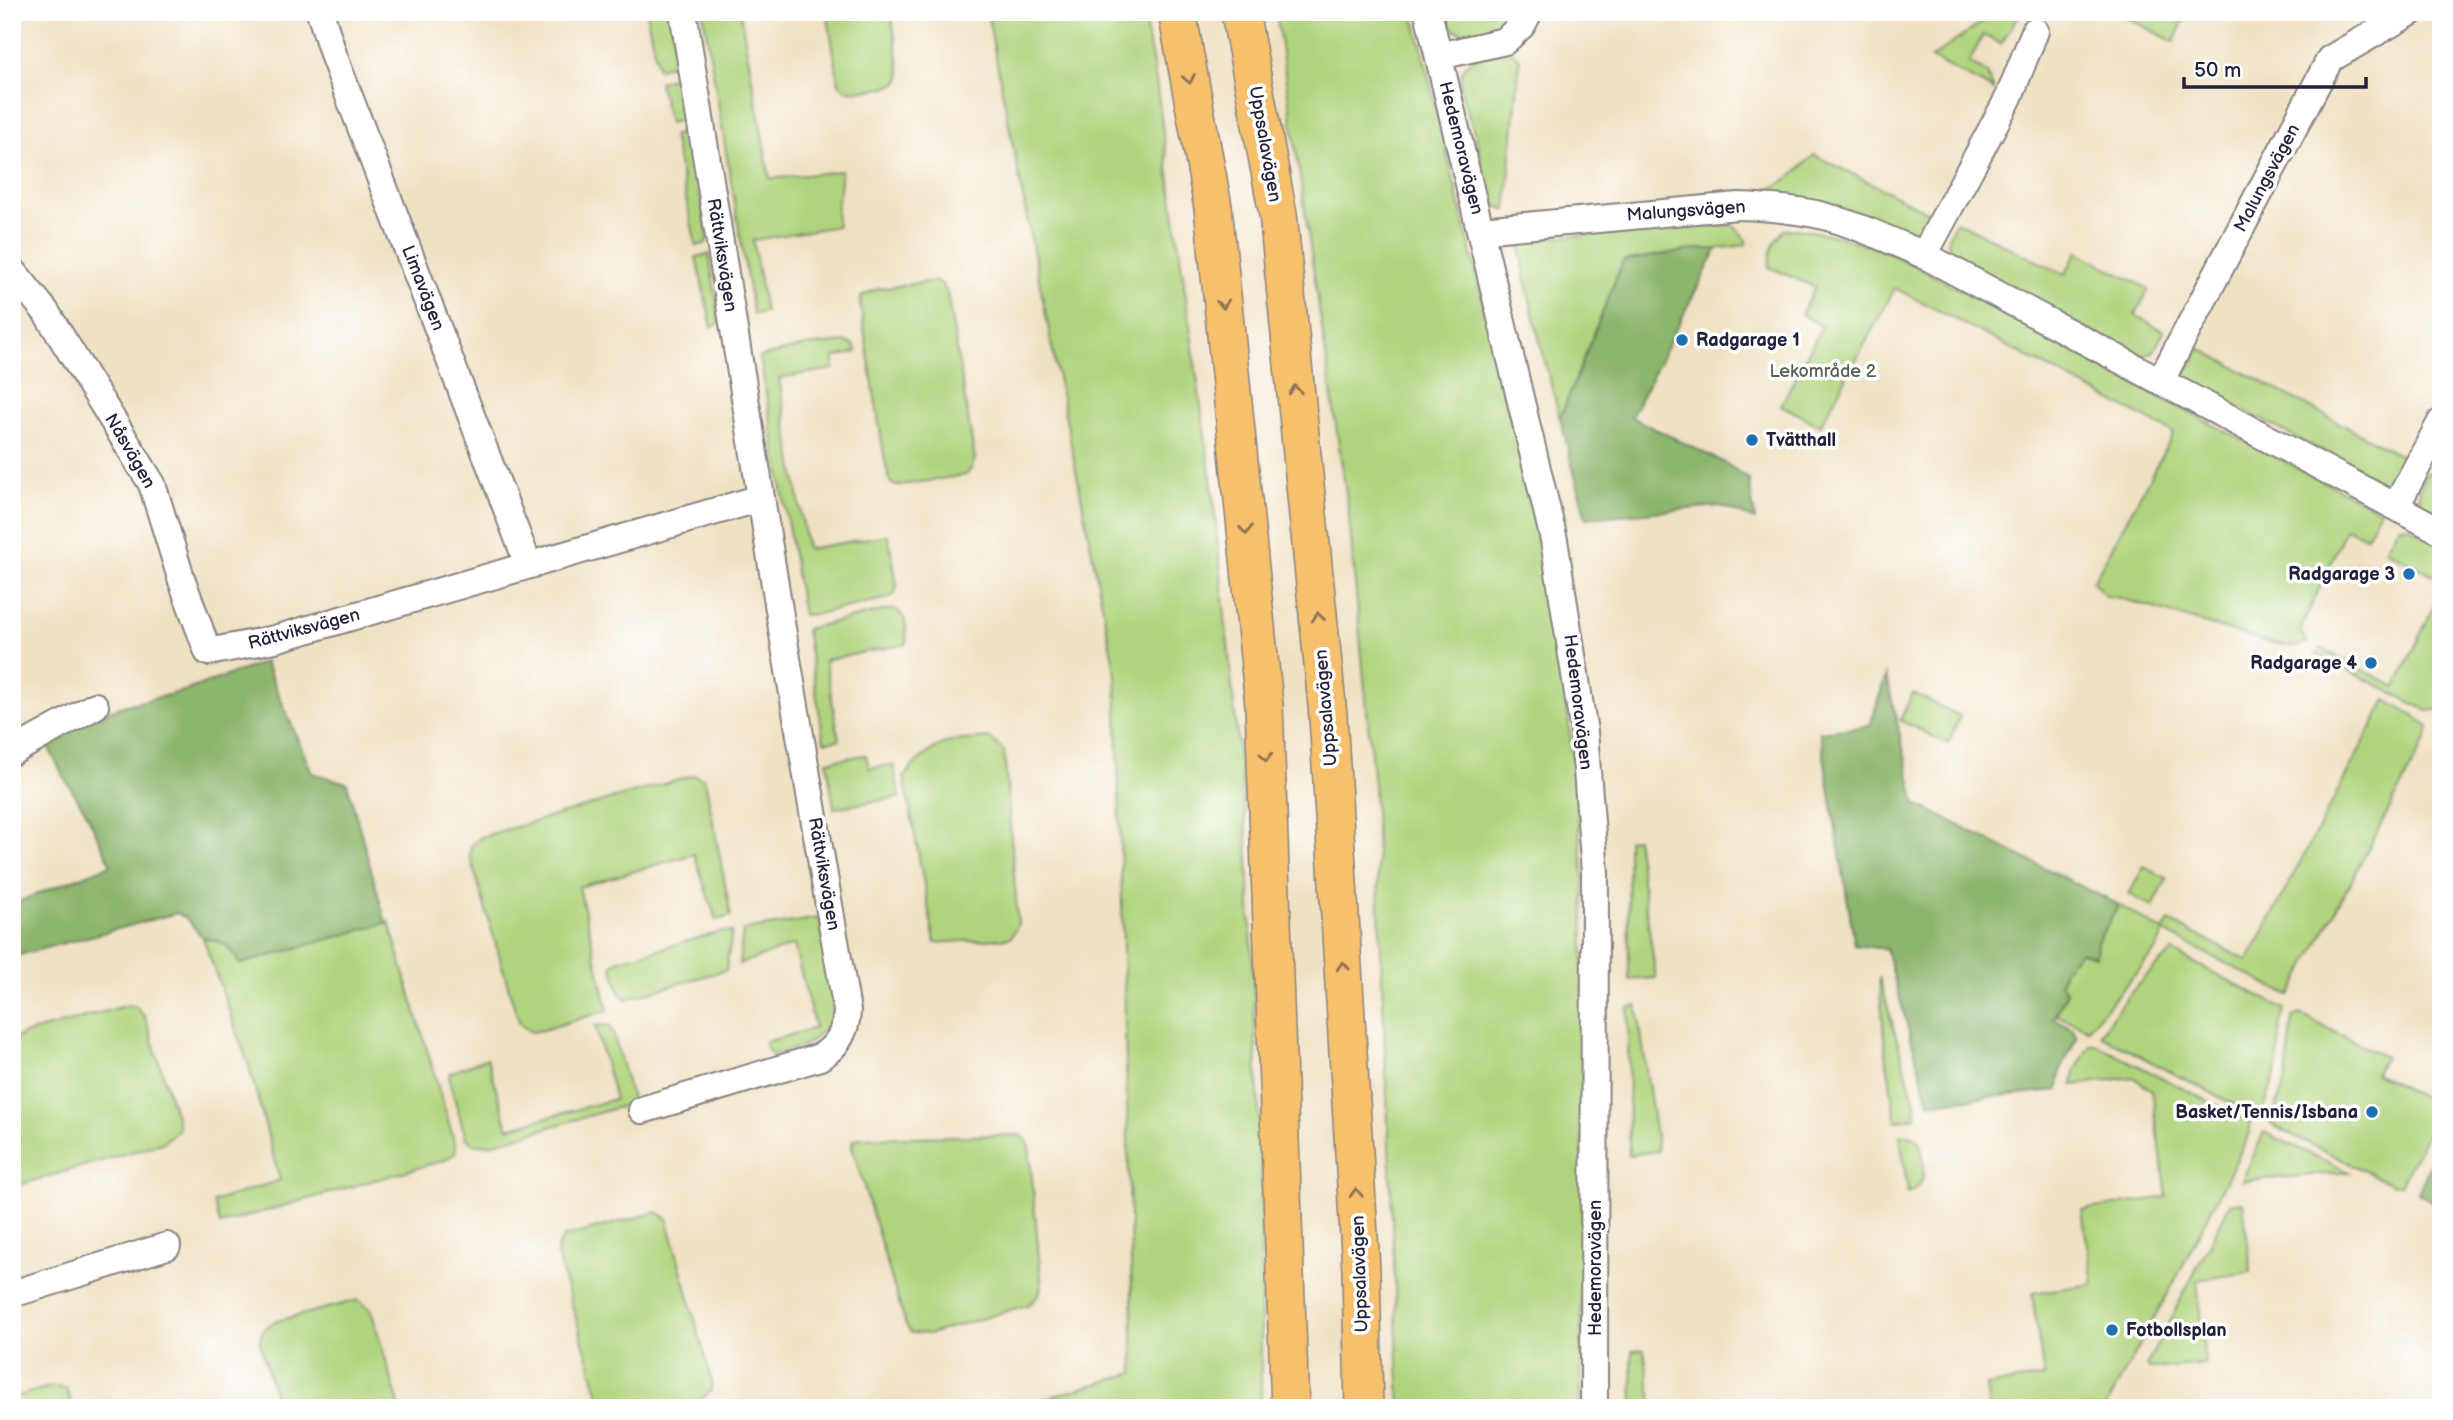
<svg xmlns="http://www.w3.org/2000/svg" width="2453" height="1420" viewBox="0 0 2453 1420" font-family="'Balsamiq Sans',sans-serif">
<rect width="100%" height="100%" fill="#fff"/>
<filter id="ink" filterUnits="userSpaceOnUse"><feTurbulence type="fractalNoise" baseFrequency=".0143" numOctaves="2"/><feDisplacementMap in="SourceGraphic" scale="14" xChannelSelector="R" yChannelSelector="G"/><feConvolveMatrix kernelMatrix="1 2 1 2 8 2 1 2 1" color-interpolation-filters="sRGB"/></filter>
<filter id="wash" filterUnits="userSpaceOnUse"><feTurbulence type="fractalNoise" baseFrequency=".00686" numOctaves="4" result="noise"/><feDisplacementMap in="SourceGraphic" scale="28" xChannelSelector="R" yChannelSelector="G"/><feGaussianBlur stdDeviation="1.57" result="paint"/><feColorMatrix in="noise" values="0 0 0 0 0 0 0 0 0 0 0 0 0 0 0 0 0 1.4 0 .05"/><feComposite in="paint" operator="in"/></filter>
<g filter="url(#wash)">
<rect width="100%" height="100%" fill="#f0e1c3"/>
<path fill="#b0d47d" stroke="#697b5c" stroke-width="2" d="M 646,12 L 671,12 L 675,62 L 658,69 Z
M 703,12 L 740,12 L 770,179 L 841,171 C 843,190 833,205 838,226 L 753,240 L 765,312 L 753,314 Z
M 827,12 L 891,12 L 901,77 L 898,83 C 882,90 863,91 846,90 L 839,84 Z
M 987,12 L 1143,12 L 1157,88 L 1212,486 L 1247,836 L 1261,1164 L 1261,1408 L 1012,1408 L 1134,1373 L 1116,676 Z
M 1276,12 L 1413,12 L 1541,541 L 1560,653 L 1570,734 L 1584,877 L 1581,1408 L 1400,1408 L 1374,786 L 1348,507 Z
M 1442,12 L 1512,12 C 1493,37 1457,47 1442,12 Z
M 1997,12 L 2029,12 L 2017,18 L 2001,44 L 1983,35 L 1969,63 L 1986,72 L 1994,90 L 1931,58 Z
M 2116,12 L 2187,12 L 2174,42 Z
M 1500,52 L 1513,52 L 1520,60 L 1506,210 C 1499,207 1493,205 1489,197 C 1479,181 1483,162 1478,144 C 1474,125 1451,84 1465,66 C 1472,57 1490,55 1500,52 Z
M 676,77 L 681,82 L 685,119 L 669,123 L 659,82 Z
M 680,133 L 687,133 L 690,138 L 708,238 L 705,244 L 696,246 L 673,136 Z
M 1814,155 L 1935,215 C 1925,229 1921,234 1903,234 L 1749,201 L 1791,177 Z
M 1956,221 L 2065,275 L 2077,252 L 2149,289 L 2135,315 L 2164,331 L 2154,351 L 2144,356 L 2130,352 L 1959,262 C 1944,248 1946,237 1956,221 Z
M 1733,225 L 1746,239 L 1746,245 L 1717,249 L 1698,249 L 1623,261 L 1560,418 C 1545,361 1528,303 1520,244 L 1524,239 Z
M 1796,229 C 1828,232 1858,242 1889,252 L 2186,411 L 2380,510 L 2366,537 L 2346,528 L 2300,632 L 2308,642 L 2296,647 L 2267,642 L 2120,598 L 2106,596 L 2093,582 L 2174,433 L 1895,288 L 1820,426 L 1781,405 L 1822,326 L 1801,314 L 1815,287 L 1769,267 C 1769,251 1774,242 1784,230 Z
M 709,254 L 720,323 L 712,327 L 696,257 Z
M 934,281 L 942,284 L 947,293 L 975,459 L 971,469 L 966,475 L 895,486 L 890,482 L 885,461 L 860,304 L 862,296 L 877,289 Z
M 845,342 L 854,345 L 857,352 L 834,357 L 834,369 L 779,378 L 807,549 L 888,535 L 897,584 L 895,594 L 889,598 L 816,614 L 803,615 L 760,357 L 805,346 Z
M 2199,348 L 2407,459 L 2391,488 L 2183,378 Z
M 2427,472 L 2441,479 L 2441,517 C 2418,504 2413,497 2427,472 Z
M 2406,525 L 2441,545 L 2441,579 L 2385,550 L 2398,527 Z
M 2441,591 L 2441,709 L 2428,711 L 2316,654 L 2320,648 L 2396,687 Z
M 887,610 L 897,610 L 905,620 L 907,644 L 825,660 L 839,740 L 824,742 L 806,629 Z
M 1913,693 L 1960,716 L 1948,744 L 1900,720 Z
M 2386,700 L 2425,723 L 2429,727 L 2427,738 L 2290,996 L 2164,932 L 2156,950 L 2088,1029 L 2056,1015 L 2067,992 L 2060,984 L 2064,969 L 2080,952 L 2097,942 L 2119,905 L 2163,931 L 2169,921 L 2248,961 Z
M 990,738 L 1004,751 L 1018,925 L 1010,938 L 935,943 L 904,777 C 912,764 935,745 949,742 C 962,739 977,739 990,738 Z
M 866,755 L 869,768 L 893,765 L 900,797 L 834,808 L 827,761 Z
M 694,775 L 704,779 L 706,785 L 731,916 L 716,920 L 694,854 L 579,887 L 608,1010 L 543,1030 L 531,1032 L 520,1024 L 515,1010 L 470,856 L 471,846 L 481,837 Z
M 1636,838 L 1656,978 L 1629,980 L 1628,840 Z
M 2144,866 L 2167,879 L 2153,907 L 2129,894 Z
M 820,918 L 835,1007 C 825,1039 803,1049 772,1055 L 766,1048 L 765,1042 L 815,1028 L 794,945 L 739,964 L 743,930 Z
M 389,922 L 456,1147 L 455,1153 L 445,1160 L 220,1224 L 213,1202 L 280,1180 L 249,1066 L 203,938 C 224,942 228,946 240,964 Z
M 720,932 L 732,932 L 726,970 L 626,999 L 621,995 L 612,967 L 616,961 Z
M 2173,952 L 2285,1009 L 2281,1023 L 2277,1068 L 2262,1116 L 2248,1112 L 2100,1035 C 2120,1004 2144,974 2173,952 Z
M 1879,977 L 1915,1103 L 1916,1117 L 1896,1121 L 1885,1048 Z
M 128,1005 L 136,1007 L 145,1017 L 178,1123 L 178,1130 L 162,1143 L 12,1187 L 12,1040 L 24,1034 Z
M 1637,1006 L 1658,1151 L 1629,1155 L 1628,1008 Z
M 2299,1014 L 2385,1057 L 2375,1073 L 2441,1107 L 2400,1185 L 2393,1185 L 2270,1124 L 2286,1079 L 2293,1018 Z
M 605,1025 L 610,1026 L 613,1033 L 633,1103 L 488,1145 L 472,1143 L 466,1138 L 449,1080 L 450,1073 L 487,1058 L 508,1128 L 615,1099 L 595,1026 Z
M 2090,1045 L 2097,1045 L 2250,1122 L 2250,1133 L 2178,1275 L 2105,1408 L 1989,1408 L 1986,1386 L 2044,1377 L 2032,1293 L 2093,1284 L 2082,1210 L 2167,1197 L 2152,1090 L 2133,1077 L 2073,1085 L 2075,1071 Z
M 2264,1132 L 2349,1172 L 2242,1181 Z
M 1020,1135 L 1026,1139 L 1029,1146 L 1041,1279 C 1042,1290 1039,1296 1030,1304 L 930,1334 L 911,1333 L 905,1323 L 852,1147 L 853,1140 L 859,1138 Z
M 1900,1135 L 1909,1135 L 1918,1139 C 1925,1158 1930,1184 1908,1193 Z
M 2243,1202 L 2251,1272 L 2197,1280 L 2205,1364 L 2149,1369 L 2146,1366 L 2230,1204 Z
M 657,1212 L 667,1218 L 712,1382 L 711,1391 C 689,1415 634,1408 603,1408 L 557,1255 L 558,1246 L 564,1237 Z
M 358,1300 L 371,1310 L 400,1408 L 278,1408 L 260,1343 C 261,1330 265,1326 277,1321 Z
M 1644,1350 L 1653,1408 L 1633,1408 L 1632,1351 Z
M 49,1387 L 66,1388 L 73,1408 L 12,1408 L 12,1398 Z"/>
<path fill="#8cb66c" stroke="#576c54" stroke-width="2" d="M 1698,249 L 1717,249 L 1631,417 L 1725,463 L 1749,479 L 1755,520 L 1721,506 L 1586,518 L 1560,418 L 1623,261 Z
M 265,662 L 312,773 L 347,783 L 386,923 L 240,964 L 229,947 L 218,941 L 203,938 L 188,920 L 177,913 L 12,957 L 12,904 L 111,865 L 86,812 L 64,777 L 47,744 L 90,718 L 123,706 L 184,691 Z
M 1886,675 L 1916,804 L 2119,905 L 2097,942 L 2096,956 L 2080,952 L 2064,969 L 2060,984 L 2067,992 L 2053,1018 L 2072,1028 L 2077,1037 L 2060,1072 L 2059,1090 L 1929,1103 L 1886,949 L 1855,945 L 1820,732 L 1870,726 Z
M 2441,1139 L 2441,1206 L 2418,1193 Z"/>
</g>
<g filter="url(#ink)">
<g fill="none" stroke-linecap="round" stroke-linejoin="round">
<g stroke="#89827f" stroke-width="30">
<path id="minor" d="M 320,12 L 334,57 L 528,564
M 1428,12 L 1554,540 L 1584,732 L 1595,873 L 1594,1408
M 1439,56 L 1505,41 L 1522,25 L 1529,12
M 1481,230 L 1738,206 C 1766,207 1796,209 1824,216 C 1858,225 1891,241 1924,255 L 2441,531
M 1924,255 L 2009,97 L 2035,31
M 12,270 L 46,312 L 152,484 L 182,581 L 208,652 L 275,639 L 761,498
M 2161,380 L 2330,59 L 2411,12
M 2396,506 L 2441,422
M 12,752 L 95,706
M 642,1110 L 820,1057 C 838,1046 846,1032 847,1011 L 785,647 L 683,12
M 12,1294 L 167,1246"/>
</g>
<g stroke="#89827f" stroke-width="40">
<path id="highway" d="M 1177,12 L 1213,207 L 1264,705 L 1290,1408
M 1240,12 L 1278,214 L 1328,715 L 1361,1270 L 1364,1408"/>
</g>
<use href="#minor" stroke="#fff" stroke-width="26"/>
<use href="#highway" stroke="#f7c06c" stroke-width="37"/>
</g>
<defs><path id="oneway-chevron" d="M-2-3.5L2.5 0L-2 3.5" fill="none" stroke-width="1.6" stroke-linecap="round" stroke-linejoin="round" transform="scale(1.75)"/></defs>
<g stroke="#8c7154">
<use href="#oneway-chevron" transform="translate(1189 79) rotate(79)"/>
<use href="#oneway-chevron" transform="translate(1223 304) rotate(84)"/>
<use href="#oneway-chevron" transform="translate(1295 390) rotate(-96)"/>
<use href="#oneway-chevron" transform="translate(1246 530) rotate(84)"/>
<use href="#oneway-chevron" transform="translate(1318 617) rotate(-96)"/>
<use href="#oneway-chevron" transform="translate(1266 757) rotate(88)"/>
<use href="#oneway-chevron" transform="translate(1343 966) rotate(-93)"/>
<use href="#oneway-chevron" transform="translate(1356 1193) rotate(-93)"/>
</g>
</g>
<g fill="#1f6fb2" stroke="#fff" stroke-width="2.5">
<circle cx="1682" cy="340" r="7"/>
<circle cx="1752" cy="440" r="7"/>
<circle cx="2409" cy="574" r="7"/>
<circle cx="2371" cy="663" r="7"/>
<circle cx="2372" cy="1112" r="7"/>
<circle cx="2112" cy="1330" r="7"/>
</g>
<g text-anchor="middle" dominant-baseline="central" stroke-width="7" stroke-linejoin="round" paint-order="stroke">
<g font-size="18" fill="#22223b" stroke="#fff">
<text transform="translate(1265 144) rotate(80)">Uppsalavägen</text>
<text transform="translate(1461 148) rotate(76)">Hedemoravägen</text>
<text transform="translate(2267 178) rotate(-62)">Malungsvägen</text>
<text transform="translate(1686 211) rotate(-4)">Malungsvägen</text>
<text transform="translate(722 255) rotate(81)">Rättviksvägen</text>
<text transform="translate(423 288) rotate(69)">Limavägen</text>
<text transform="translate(130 451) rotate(60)">Nåsvägen</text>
<text transform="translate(304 629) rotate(-15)">Rättviksvägen</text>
<text transform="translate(1578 702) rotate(83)">Hedemoravägen</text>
<text transform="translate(1326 708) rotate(-95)">Uppsalavägen</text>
<text transform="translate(824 874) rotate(80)">Rättviksvägen</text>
<text transform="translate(1595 1268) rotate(-90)">Hedemoravägen</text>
<text transform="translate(1360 1274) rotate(-92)">Uppsalavägen</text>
</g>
<g font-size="18" font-weight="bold" fill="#22223b" stroke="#fff" text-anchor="start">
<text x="1696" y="340">Radgarage 1</text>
<text x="1766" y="440">Tvätthall</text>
<text x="2395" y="574" text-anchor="end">Radgarage 3</text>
<text x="2357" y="663" text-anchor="end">Radgarage 4</text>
<text x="2358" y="1112" text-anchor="end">Basket/Tennis/Isbana</text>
<text x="2126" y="1330">Fotbollsplan</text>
</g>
<g font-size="18" fill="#546052" stroke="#fff">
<text x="1823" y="371">Lekområde 2</text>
</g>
</g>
<rect width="2453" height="1420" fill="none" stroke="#fff" stroke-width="42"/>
<path d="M2184 77v10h182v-10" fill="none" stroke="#22223b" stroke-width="3.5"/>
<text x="2194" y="77" font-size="21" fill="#22223b" stroke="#ffffff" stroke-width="5" paint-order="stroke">50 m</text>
</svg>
